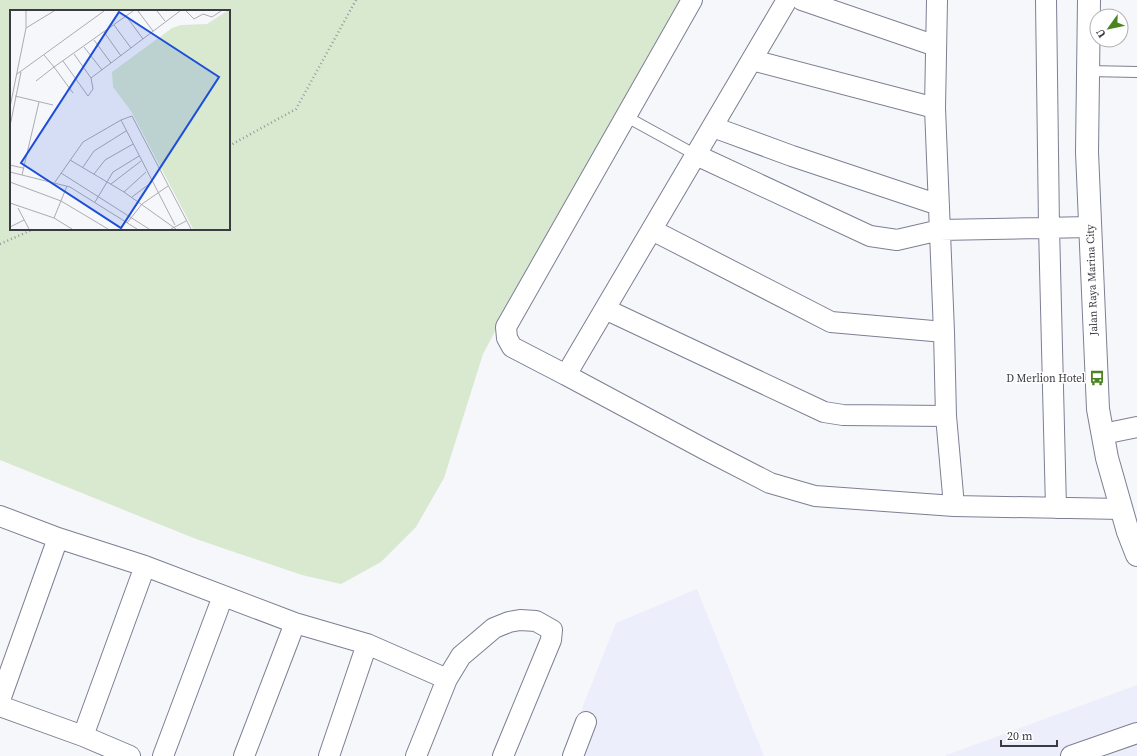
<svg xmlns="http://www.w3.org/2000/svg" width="1137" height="756" viewBox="0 0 1137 756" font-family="'Source Serif 4',serif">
<rect width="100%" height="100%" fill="#f6f7fb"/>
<path fill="#edeefb" d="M 697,589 L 764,756 L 563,756 L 616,623 Z
M 1137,685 L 1137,756 L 944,756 Z"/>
<path fill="#d8e9d0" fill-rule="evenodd" d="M 0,0 L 682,0 L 508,307 L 483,354 L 444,478 L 416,527 L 381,562 L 341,584 L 302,575 L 196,539 L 0,460 ZM 11,11 L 229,11 L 229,229 L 11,229 Z"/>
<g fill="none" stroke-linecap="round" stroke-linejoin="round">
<g stroke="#7d7f93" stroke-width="12">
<path id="service" d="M 1088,71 L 1137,72
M 625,116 L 696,155"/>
</g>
<g stroke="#7d7f93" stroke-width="22">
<path id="minor" d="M 787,0 L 566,375 L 706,450 L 770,483 L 815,496 L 954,506 L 1122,509
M 802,0 L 936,46
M 937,0 L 935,108 L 944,332 L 946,416 L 954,506
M 1046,0 L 1049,227 L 1056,508
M 752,60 L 935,108
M 713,127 L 792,156 L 939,205
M 696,155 L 870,236 L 897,240 L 940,230 L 1090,227
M 652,230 L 831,322 L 944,332
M 605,309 L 824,412 L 843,415 L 946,416
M 566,375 L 512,347 L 507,338 L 506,327 L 692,0
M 1103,434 L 1137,427
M 0,516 L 58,538 L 145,566 L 295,623 L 367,644 L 447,679 L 461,656 L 494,628 L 509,622 L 520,620 L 536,621 L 552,630 L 551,640 L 503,756
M 0,700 L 58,538
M 0,706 L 83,736 L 130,756
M 83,736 L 145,566
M 163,756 L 223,596
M 244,756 L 295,623
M 329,756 L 367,644
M 416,756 L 447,679
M 573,756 L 586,722
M 1071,756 L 1137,733"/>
</g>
<g stroke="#7d7f93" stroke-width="24">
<path id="secondary" d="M 1089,0 L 1087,152 L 1098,409 L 1107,458 L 1128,532 L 1137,555"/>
</g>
<path stroke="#96969d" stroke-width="2.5" stroke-dasharray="1 3" stroke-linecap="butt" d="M 229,146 L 296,109 L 356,0
M 0,244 L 34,229"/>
<use href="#service" stroke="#fff" stroke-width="10"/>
<use href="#minor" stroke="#fff" stroke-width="20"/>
<use href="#secondary" stroke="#fff" stroke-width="22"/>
</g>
<defs>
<g id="bus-bare" transform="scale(1.2)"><path d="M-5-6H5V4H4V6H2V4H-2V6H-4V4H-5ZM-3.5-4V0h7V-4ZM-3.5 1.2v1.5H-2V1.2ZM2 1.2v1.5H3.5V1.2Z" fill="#4a8420" stroke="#fff" stroke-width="2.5" paint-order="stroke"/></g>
</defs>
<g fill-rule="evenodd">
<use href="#bus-bare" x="1097" y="378"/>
</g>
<g text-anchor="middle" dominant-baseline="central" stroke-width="3" stroke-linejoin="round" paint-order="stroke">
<g font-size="11" fill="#3a3a43" stroke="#fff">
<text transform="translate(1092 280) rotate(-92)">Jalan Raya Marina City</text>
</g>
<g font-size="11" fill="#3a3a43" stroke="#fff" text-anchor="end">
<text x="1085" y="378">D Merlion Hotel</text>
</g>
</g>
<g transform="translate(10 10)">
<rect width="220" height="220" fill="#f6f7fb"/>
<path d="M 217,1 L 220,1 L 220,219 L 183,219 L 121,101 L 103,77 L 102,62 L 162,18 L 171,15 L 197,14 Z" fill="#d8e9d0"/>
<path fill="none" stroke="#ababb1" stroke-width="1" d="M 128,1 L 143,21M 147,1 L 155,11M 176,1 L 184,9 L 193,4 L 202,7 L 211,1M 116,6 L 133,29M 104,15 L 121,38M 16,18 L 44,1M 94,22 L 111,46M 84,30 L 101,53M 74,37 L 92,60M 64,44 L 81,68M 34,45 L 44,57 L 123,1M 53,51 L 78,86 L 83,79 L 81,68 L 170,1M 7,64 L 94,1M 26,71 L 44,57 L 63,83M 5,86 L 43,95M 0,97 L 16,18 L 16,1M 111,110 L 122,106 L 181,219M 0,116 L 11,62M 60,150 L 114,182 L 166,219M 0,155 L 13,158M 73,157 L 84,141 L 116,121M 0,162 L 60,177 L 127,219M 51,163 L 139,219M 84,164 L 95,150 L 123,134M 12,165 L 29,92M 0,172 L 51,191 L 98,219M 45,172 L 73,132 L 111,110 L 165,215M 101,174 L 131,151M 114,182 L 136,162M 122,187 L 142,172M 85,192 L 103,162 L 129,146M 0,193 L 44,208 L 62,219M 8,198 L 19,219M 44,208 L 57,176M 117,213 L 132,194 L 158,176M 0,217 L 14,210M 161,219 L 176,211"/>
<path fill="#1d4ed8" fill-opacity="0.15" stroke="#1d4ed8" stroke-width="2" d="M 109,2 L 209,67 L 111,218 L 11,153 Z"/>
<rect width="220" height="220" fill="none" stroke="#3a3a43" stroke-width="2"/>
</g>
<g transform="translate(1109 28) rotate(237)"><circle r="19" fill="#ffffff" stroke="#b0b0b4"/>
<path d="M0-3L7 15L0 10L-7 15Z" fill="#4a8420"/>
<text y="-6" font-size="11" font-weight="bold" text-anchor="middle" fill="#3a3a43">U</text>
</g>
<path d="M1001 740v6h56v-6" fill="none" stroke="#3a3a43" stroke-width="2"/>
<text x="1007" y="740" font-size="12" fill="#3a3a43" stroke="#ffffff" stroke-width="3" paint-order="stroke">20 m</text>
</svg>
